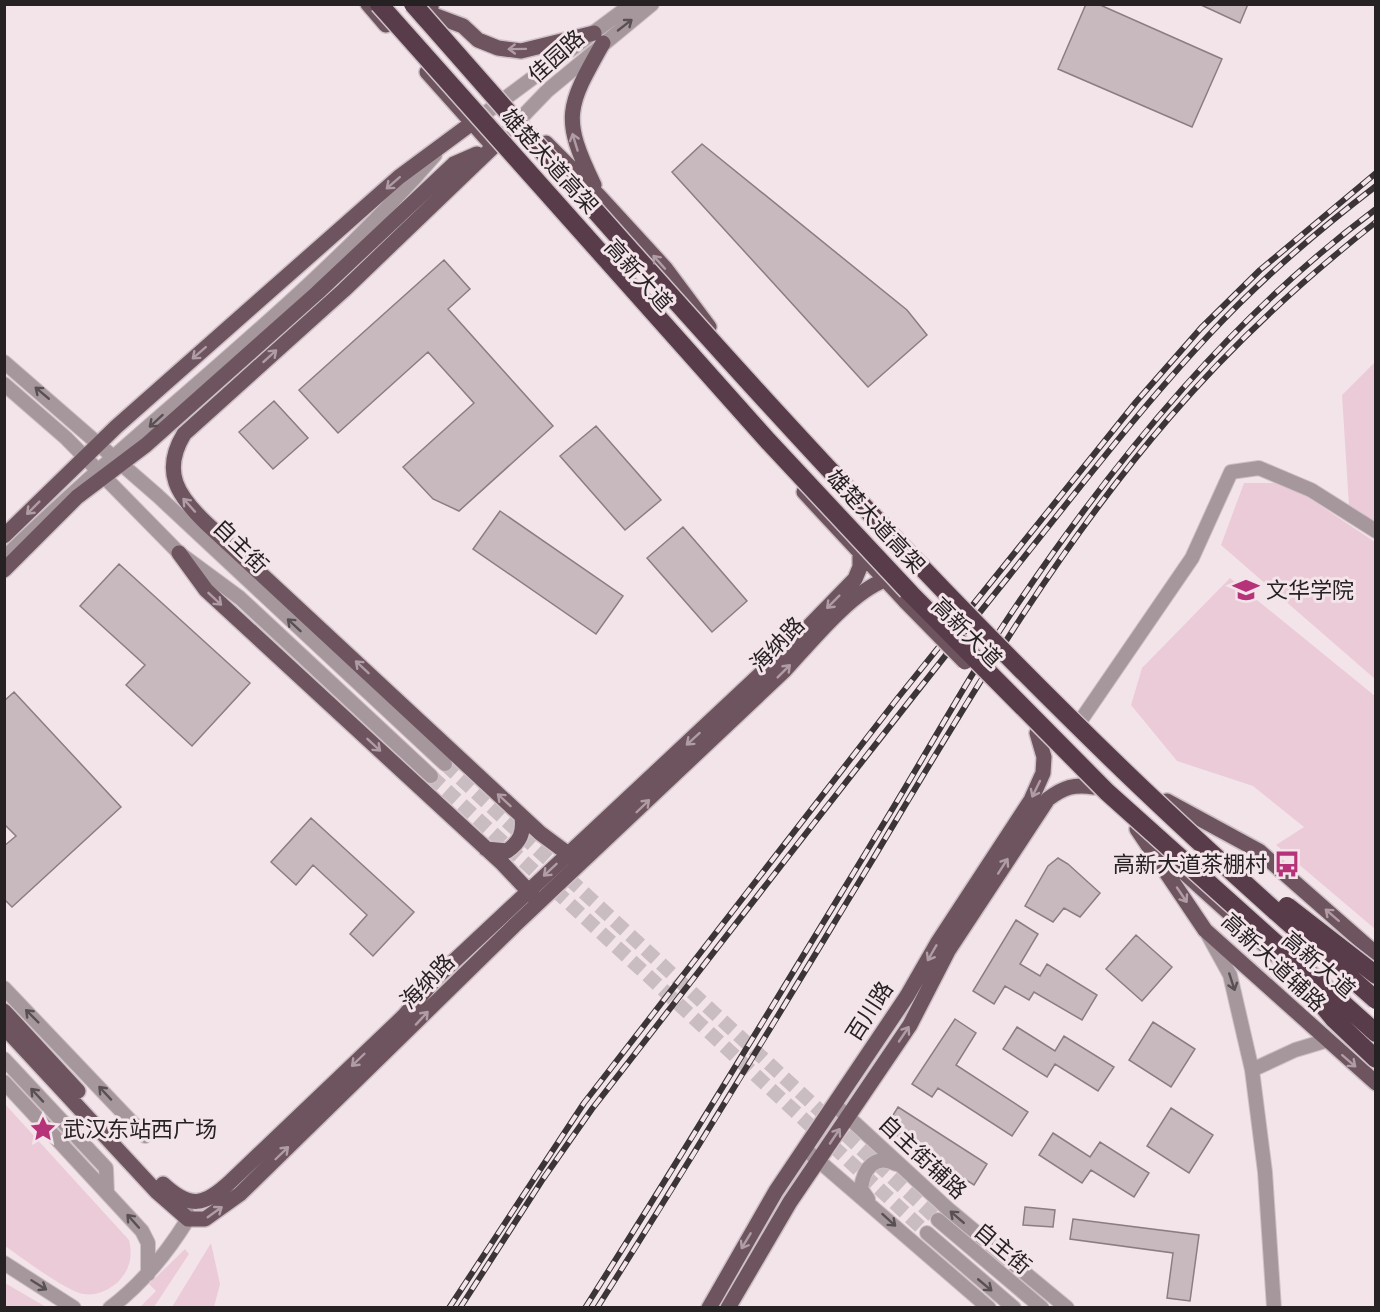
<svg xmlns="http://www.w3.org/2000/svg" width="1380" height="1312" viewBox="0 0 1380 1312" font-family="'Space Grotesk','Noto Sans SC',sans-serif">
<rect width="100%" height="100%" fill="#f3e4ea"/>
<path fill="#eccbd8" d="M 1375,362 L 1375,521 L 1349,506 L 1342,395 Z
M 1244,483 L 1275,483 L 1303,494 L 1375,542 L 1375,679 L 1221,545 Z
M 1230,578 L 1375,696 L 1375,929 L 1276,845 L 1304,827 L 1253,786 L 1177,761 L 1131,705 L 1142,668 Z
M 4,1103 L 129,1240 C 133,1257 130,1269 118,1282 C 109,1290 97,1296 84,1294 C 67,1292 21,1257 5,1246 Z
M 211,1243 L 220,1284 L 214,1307 L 172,1307 Z
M 185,1249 L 189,1254 L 187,1257 L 154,1307 L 140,1307 L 156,1291 L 149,1284 Z
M 4,1283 L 5,1283 L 46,1307 L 5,1307 Z"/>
<path fill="#c7b9be" stroke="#8b7d82" stroke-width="1.5" d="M 1086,4 L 1098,4 L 1222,59 L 1192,127 L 1058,69 Z
M 1199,4 L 1248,4 L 1240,23 Z
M 702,144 L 907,310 L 927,335 L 868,387 L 672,172 Z
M 444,260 L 470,289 L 448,309 L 553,426 L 459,511 L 433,499 L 403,467 L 474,403 L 428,352 L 338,433 L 299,390 Z
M 274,401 L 308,438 L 273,469 L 239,432 Z
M 596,426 L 661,500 L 625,530 L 560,456 Z
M 500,511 L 623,596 L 596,634 L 473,549 Z
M 683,527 L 747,601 L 712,632 L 647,558 Z
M 119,564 L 250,683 L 192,746 L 126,685 L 145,665 L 80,606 Z
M 14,692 L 121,807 L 12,907 L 4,899 L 4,846 L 16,836 L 4,824 L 4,701 Z
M 311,818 L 414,912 L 373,956 L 350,934 L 367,915 L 313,865 L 296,885 L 271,862 Z
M 1058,858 L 1068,864 L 1100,893 L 1080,917 L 1064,908 L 1053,922 L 1025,906 L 1048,866 Z
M 1016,920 L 1038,934 L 1020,964 L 1040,976 L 1047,964 L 1097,995 L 1082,1020 L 1034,992 L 1029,1000 L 1005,986 L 994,1004 L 973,991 Z
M 1136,935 L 1172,967 L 1142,1001 L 1106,969 Z
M 955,1019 L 976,1033 L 956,1065 L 1028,1112 L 1012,1136 L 938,1088 L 932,1097 L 912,1084 Z
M 1153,1022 L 1195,1049 L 1171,1087 L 1129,1060 Z
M 1017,1027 L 1055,1051 L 1064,1036 L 1114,1067 L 1098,1091 L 1055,1064 L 1047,1077 L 1003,1049 Z
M 898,1107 L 987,1164 L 974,1185 L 885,1128 Z
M 1171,1108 L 1213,1135 L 1189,1173 L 1147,1146 Z
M 1053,1133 L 1090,1157 L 1100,1142 L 1149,1173 L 1134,1197 L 1091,1170 L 1082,1183 L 1039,1155 Z
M 1025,1207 L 1055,1210 L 1053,1227 L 1023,1225 Z
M 1073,1219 L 1199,1235 L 1190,1301 L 1167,1298 L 1173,1253 L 1070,1239 Z"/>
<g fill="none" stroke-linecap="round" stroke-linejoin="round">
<path stroke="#cabdc2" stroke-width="14" stroke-dasharray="14 7" stroke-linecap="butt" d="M 445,764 L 938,1220
M 431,776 L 927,1233"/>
<g stroke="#cec1c6" stroke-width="16">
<path id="minor" d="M 472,123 L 632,4
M 495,145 L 548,90 L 652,4
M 4,362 L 158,496 L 445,764
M 4,384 L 66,438 L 179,553 L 240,598 L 431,776
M 4,558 C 145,420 306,304 435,155
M 1081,720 L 1192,558 L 1231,472 L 1259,468 L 1311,490 L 1376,531
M 1208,935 L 1230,975 L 1252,1070 L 1265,1172 L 1274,1308
M 4,988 L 145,1136
M 4,1059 L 106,1168 L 107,1193
M 1252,1070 L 1295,1050 L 1325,1041
M 4,1082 L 142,1231 L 148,1243 L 148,1274
M 835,1105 L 948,1209 L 1067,1308
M 805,1149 L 989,1308
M 868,1199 L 861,1189 C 863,1169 875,1153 896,1164
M 938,1220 L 1042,1308
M 927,1233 L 1014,1308
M 4,1263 L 74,1308
M 110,1308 C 142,1284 167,1253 188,1219 L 186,1208"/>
</g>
<g stroke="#cec1c6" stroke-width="18">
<path id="major" d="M 368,4 L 386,25
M 431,4 L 431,14 L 463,26 L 478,40 L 498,48 L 521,51 L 594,33
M 427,72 L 493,146
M 546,143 L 599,196 L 665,268 L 709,327
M 494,146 L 344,290 L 184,434 C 161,472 178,496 206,523 L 540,833 L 575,859
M 594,185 C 561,117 567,107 603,43
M 804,492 L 906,602
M 4,536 L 116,427 L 399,177 L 472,123
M 179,553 L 206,590 L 503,864 L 534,897
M 4,570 L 77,497 L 146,445 L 317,293 L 454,164 L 477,154
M 1167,801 L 1259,851 L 1376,954
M 1137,829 L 1205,930 L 1376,1083
M 486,849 L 507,851 C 520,842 524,833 522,817
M 1168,858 L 1310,986
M 4,1011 L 78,1091
M 4,1027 L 156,1191 L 188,1219 L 205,1219 L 240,1194 L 516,924 L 785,670 C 810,643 851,592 885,580
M 163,1184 C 190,1209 204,1206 230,1182 L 403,1017 L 438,976 L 782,654 L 855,579 L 860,567 L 860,554
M 709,1308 L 776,1191 L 907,996 L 938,942 L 1031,800 L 1043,773 L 1044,757 L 1037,733
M 728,1308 L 790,1202 L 910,1025 L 948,951 L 1048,799 C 1064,787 1074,784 1094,787"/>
</g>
<use href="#minor" stroke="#a6979d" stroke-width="14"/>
<use href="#major" stroke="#6e545e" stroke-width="15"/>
<g stroke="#3b3537" stroke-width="6">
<path id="rail" d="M 449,1308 L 584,1103 L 897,699 L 1136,402 L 1201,328 L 1260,270 L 1376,173
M 460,1308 L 543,1179 L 592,1109 C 731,931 868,751 1009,576 C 1074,495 1137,412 1208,336 C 1259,281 1316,232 1376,186
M 585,1308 C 688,1146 787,982 887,818 C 932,744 973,668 1023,596 C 1122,451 1234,315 1376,209
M 597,1308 C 692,1159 782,1009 873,859 C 964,707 1054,551 1170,417 C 1232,345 1301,281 1376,222"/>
</g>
<use href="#rail" stroke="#f3e4ea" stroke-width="4" stroke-dasharray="11" stroke-linecap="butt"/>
<g stroke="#cec1c6" stroke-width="18" stroke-linecap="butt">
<path id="major-bridge" d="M 906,602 L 965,662"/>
</g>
<g stroke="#cec1c6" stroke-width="21" stroke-linecap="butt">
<path id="highway-bridge" d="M 379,4 L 768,441 L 911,594 L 1107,792 L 1376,1033
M 413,4 C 643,266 872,528 1123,770 C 1205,849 1290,925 1376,1000
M 1287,906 L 1376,975
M 1302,980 L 1334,1019 L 1376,1059"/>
</g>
<use href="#major-bridge" stroke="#6e545e" stroke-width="15"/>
<use href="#highway-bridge" stroke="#593c49" stroke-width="18"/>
</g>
<defs><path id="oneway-shaft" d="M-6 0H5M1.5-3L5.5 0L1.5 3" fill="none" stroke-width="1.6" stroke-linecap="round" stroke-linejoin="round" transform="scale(1.5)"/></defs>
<g stroke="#595054">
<use href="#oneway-shaft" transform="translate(625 25) rotate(-38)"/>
<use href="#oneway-shaft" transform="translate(42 393) rotate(-140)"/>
<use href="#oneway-shaft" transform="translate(156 421) rotate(138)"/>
<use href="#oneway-shaft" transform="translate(294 625) rotate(-137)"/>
<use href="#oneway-shaft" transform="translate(1232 982) rotate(72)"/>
<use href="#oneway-shaft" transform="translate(32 1016) rotate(-135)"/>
<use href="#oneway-shaft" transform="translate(105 1093) rotate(-133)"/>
<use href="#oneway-shaft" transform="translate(37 1095) rotate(-133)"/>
<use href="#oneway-shaft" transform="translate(957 1217) rotate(-139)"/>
<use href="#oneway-shaft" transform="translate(889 1220) rotate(42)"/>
<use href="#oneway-shaft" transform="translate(133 1221) rotate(-132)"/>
<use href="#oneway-shaft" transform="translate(39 1285) rotate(32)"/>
<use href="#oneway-shaft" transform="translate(985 1285) rotate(40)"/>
</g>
<g stroke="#b09ca4">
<use href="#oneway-shaft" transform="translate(517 49) rotate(179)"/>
<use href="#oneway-shaft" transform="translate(575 142) rotate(-107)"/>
<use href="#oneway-shaft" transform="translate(393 183) rotate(139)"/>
<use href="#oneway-shaft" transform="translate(659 262) rotate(-132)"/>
<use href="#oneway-shaft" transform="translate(199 353) rotate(139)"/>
<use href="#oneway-shaft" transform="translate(270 356) rotate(-42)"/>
<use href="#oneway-shaft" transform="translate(189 505) rotate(-132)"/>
<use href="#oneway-shaft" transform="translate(33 508) rotate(135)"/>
<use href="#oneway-shaft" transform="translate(215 599) rotate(43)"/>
<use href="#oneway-shaft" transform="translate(833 602) rotate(135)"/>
<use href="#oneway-shaft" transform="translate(362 667) rotate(-137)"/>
<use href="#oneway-shaft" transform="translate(784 671) rotate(-45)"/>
<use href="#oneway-shaft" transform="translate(693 739) rotate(138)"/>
<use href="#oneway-shaft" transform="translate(374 745) rotate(43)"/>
<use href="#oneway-shaft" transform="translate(1036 789) rotate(116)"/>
<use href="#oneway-shaft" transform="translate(504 800) rotate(-137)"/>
<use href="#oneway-shaft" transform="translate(643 806) rotate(-44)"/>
<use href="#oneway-shaft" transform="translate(1003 866) rotate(-57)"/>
<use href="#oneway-shaft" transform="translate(550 870) rotate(137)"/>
<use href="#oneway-shaft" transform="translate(1182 895) rotate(56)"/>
<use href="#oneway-shaft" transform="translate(1332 915) rotate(-139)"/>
<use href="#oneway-shaft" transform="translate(932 953) rotate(120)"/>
<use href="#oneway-shaft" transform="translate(422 1018) rotate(-47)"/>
<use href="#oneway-shaft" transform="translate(904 1034) rotate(-56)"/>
<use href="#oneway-shaft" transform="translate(358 1060) rotate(136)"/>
<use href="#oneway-shaft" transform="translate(1349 1061) rotate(41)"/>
<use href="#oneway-shaft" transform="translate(835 1136) rotate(-56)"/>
<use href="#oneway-shaft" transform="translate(282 1153) rotate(-44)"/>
<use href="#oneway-shaft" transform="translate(215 1212) rotate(-36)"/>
<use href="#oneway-shaft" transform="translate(746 1241) rotate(121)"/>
</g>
<defs>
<g id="university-bare" transform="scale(2.07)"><path d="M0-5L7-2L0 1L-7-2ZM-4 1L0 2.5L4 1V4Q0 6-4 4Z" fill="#b73379" stroke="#f3e4ea" stroke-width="2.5" paint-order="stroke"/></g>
<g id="bus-bare" transform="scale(2.07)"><path d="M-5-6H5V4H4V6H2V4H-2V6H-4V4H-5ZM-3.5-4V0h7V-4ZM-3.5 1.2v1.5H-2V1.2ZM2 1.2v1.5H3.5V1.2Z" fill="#b73379" stroke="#f3e4ea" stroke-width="2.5" paint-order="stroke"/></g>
<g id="sight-bare" transform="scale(2.07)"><path d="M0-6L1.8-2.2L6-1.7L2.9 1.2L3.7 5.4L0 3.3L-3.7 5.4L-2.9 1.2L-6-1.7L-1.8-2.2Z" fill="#b73379" stroke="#f3e4ea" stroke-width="2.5" paint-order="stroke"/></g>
</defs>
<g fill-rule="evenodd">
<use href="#university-bare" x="1246" y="590"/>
<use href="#bus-bare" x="1287" y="864"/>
<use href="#sight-bare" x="43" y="1129"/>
</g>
<g text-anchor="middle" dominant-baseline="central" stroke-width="6" stroke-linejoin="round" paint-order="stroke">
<g font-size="22" fill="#262123" stroke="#f3e4ea">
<text transform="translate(556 56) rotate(-42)">佳园路</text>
<text transform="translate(550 161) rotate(48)">雄楚大道高架</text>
<text transform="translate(639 275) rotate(48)">高新大道</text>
<text transform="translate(876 521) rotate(47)">雄楚大道高架</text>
<text transform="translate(241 546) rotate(44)">自主街</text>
<text transform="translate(967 632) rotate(45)">高新大道</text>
<text transform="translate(777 644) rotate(-46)">海纳路</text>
<text transform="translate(1274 962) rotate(43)">高新大道辅路</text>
<text transform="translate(1319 964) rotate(41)">高新大道</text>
<text transform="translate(427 981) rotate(-46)">海纳路</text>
<text transform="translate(869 1011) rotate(-57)">百川路</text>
<text transform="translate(923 1157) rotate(43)">自主街辅路</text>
<text transform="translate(1003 1248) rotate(40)">自主街</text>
</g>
<g font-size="22" fill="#262123" stroke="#f3e4ea" text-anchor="start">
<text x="1266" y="590">文华学院</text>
<text x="1267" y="864" text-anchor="end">高新大道茶棚村</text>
<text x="63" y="1129">武汉东站西广场</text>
</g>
</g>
<rect width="1380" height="1312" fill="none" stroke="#262123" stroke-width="12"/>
</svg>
